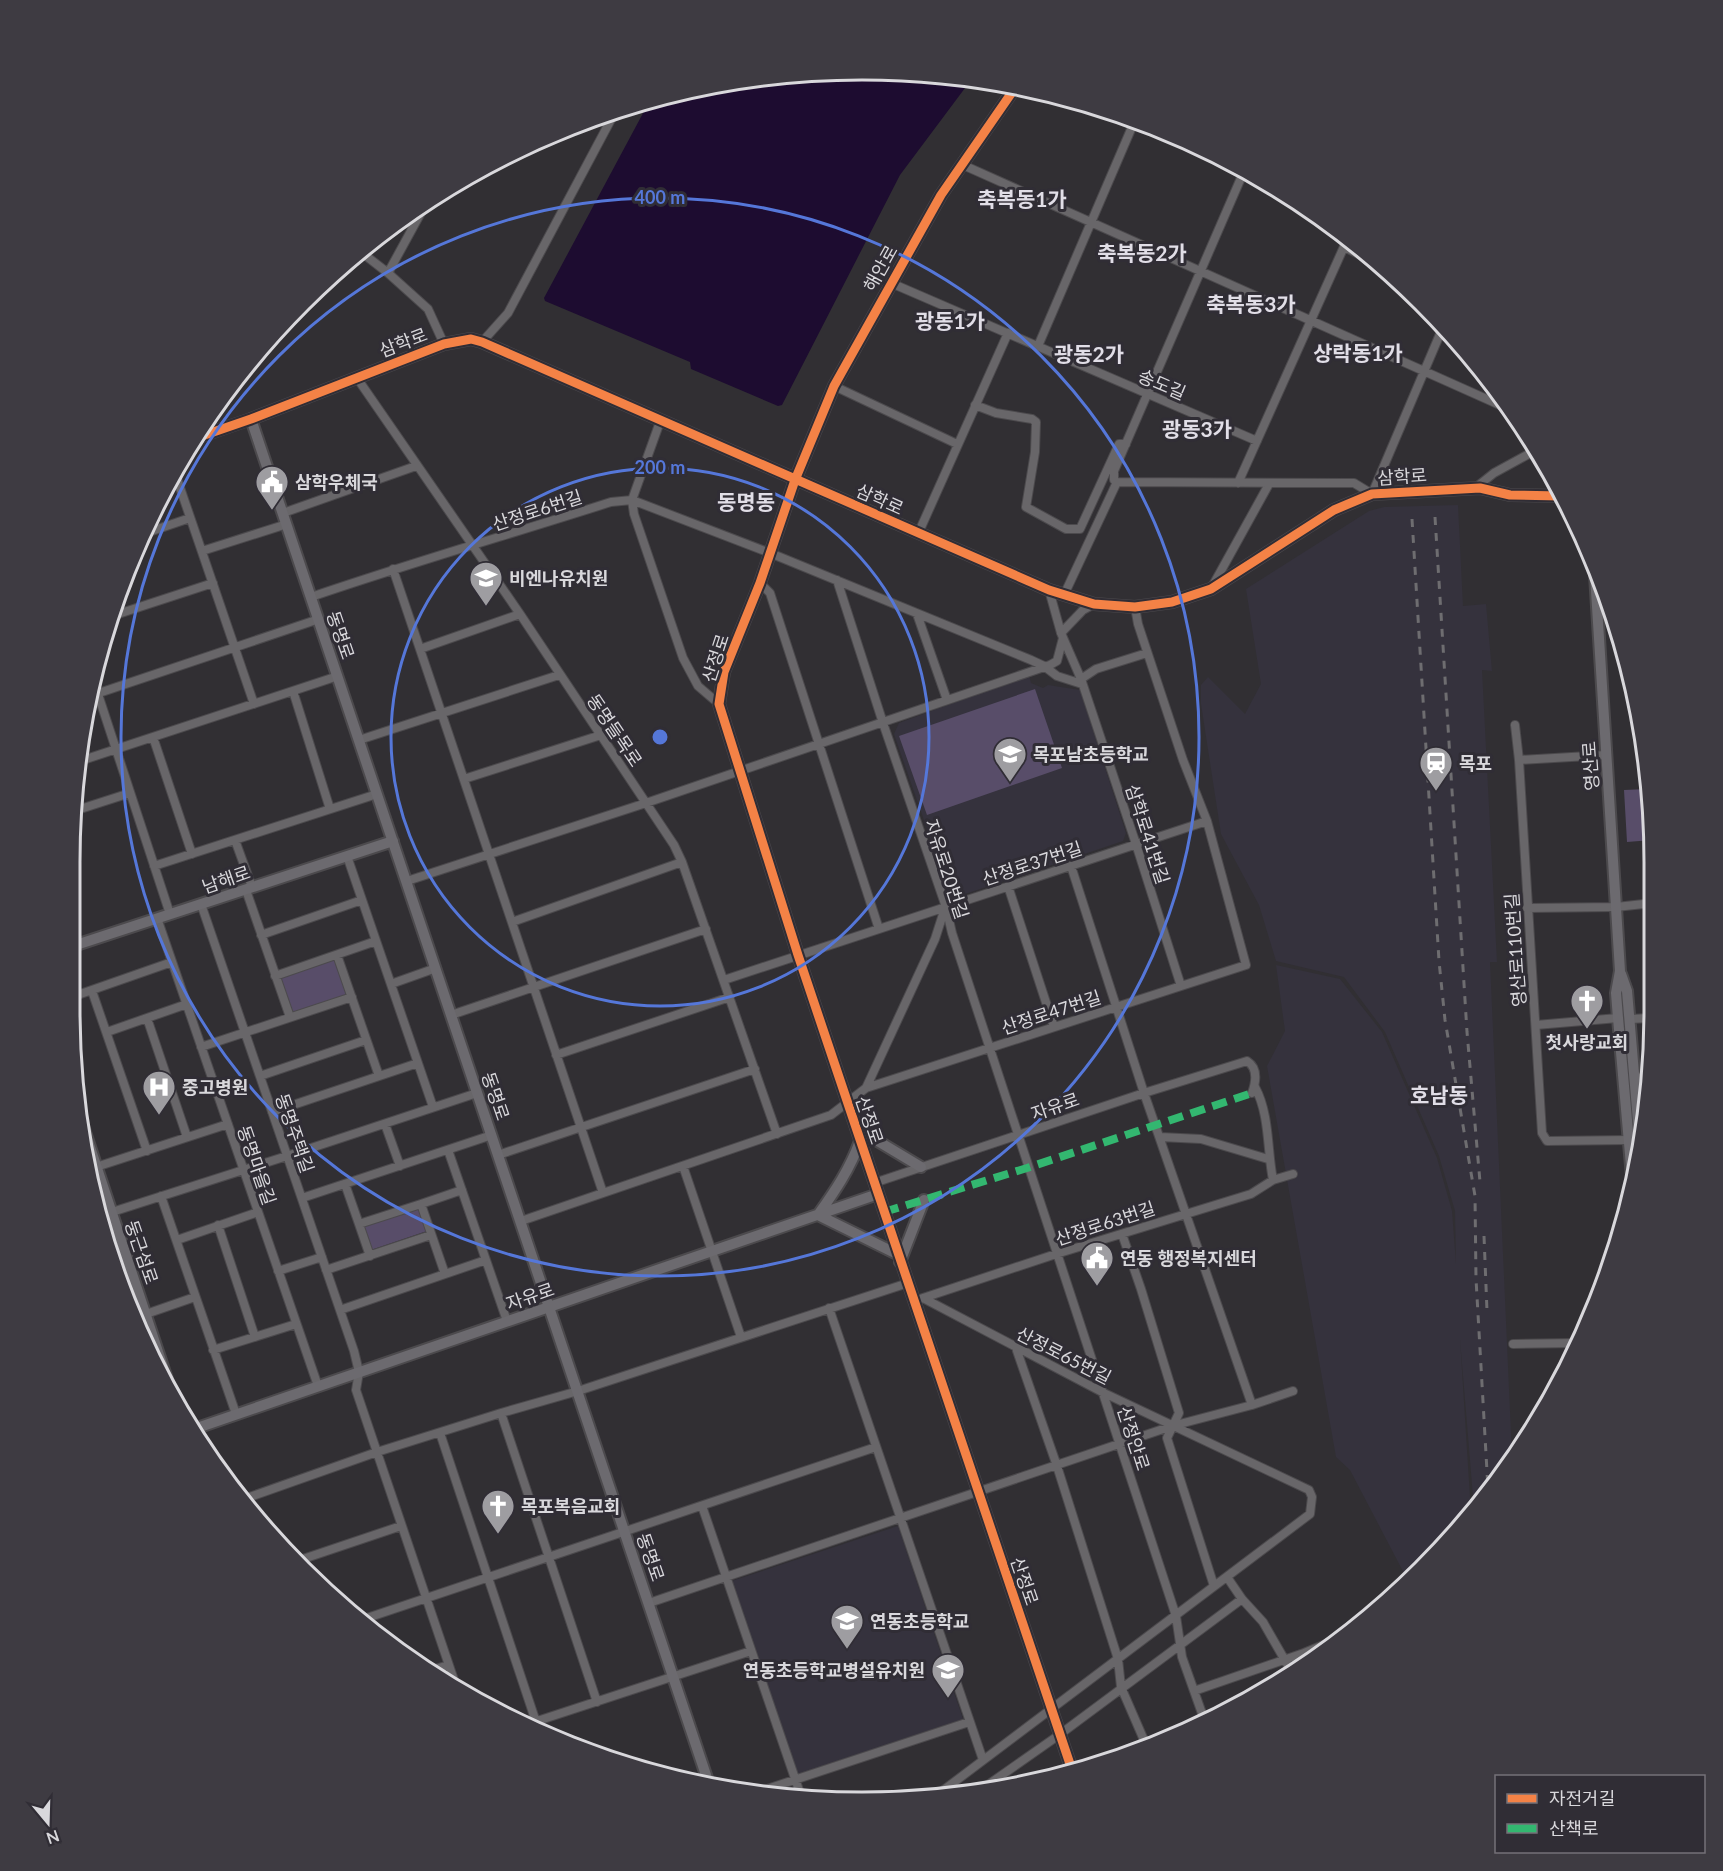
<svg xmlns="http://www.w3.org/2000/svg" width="1723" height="1871" viewBox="0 0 1723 1871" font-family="Lato,'Noto Sans KR',sans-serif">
<rect width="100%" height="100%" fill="#312f33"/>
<path fill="#35323d" d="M 1458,505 L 1463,606 L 1486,604 L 1492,671 L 1482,670 L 1497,962 L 1490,962 L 1512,1456 L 1474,1509 L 1460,1339 L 1471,1513 L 1458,1532 L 1407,1579 L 1350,1470 L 1336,1457 L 1267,1066 L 1285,1031 L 1276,965 L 1340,979 L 1382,1032 L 1437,1158 L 1452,1211 L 1456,1264 L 1455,1211 L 1439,1156 L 1385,1032 L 1344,977 L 1276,961 L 1259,905 L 1221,834 L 1201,704 L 1201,685 L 1208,677 L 1245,714 L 1261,684 L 1246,589 L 1369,511 L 1384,507 Z
M 1029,675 L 1031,683 L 1043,688 L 1048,685 L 1080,690 L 1126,833 L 1123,841 L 956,897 L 949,892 L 894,734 L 899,723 Z
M 898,1526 L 963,1719 L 796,1775 L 732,1581 Z"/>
<path fill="#584d69" d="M 1035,689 L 1062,768 L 927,815 L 899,736 Z
M 1647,789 L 1652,840 L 1627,842 L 1624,790 Z
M 335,958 L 348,994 L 291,1014 L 279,978 Z
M 419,1207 L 427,1231 L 371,1250 L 363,1226 Z"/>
<path fill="#1d0c30" d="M 862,69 L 971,80 L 900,175 L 782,405 L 778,406 L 691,369 L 690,362 L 545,301 L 544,298 L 649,102 L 707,84 Z"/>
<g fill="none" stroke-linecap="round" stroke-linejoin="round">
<g stroke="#4c4a4d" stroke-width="10">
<path id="street" d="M 963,165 L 1511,410
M 429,198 L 388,273 L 428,309 L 444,344
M 1344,247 L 1371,260
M 361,252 L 388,273
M 891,283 L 1257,441
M 482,342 L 508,313 L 615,112
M 1038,346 L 1135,120
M 357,378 L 520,614 L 674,845 L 682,862 L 777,1134
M 834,386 L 957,444
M 975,405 L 996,413 L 1032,419 L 1036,422 L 1035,452 L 1026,507 L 1066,529 L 1080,529 L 1119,444 L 1126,444
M 661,419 L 632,500 L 634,514 L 683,658 L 698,686 L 719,704
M 175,473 L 254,704
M 1117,482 L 1354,483 L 1372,494 L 1443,327
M 1117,482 L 1114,480 L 1114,471 L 1244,171
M 1238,483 L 1347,240
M 1474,489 L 1494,473 L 1536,450
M 283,513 L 416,466
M 143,534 L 190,518
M 918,534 L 1008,333
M 202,551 L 287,524
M 393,569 L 603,1193
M 837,580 L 883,723 L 946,907 L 952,933 L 1176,1616 L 1182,1657 L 1204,1719
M 760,583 L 770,593 L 879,929
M 1212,587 L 1269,484
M 1049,590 L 1061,633 L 1081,679 L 1136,844 L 1181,986
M 1064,595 L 1117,482
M 311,597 C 410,563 511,534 611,502 L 632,500 L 770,553 L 1031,660 L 1044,666 L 1057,676 L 1082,684
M 917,614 L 947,700
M 112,616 L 213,583
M 1061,633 L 1083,610 L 1094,604
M 420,649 L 520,614
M 93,679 L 170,914
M 1081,679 L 1096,669 L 1147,653
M 293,691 L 330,809
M 87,697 L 319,619
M 1515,725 L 1519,760
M 153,737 L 192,854
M 359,740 L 559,675
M 1606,755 L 1519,760 L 1542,1133 L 1547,1141 L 1629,1140
M 77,762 L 338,676
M 464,779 L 601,735
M 71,812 L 130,793
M 235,840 L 252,887
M 347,856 L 433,1107
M 154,866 L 377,794
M 1071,866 L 1144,1093 L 1252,1405
M 407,881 L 646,803 L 1050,665 L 1057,661 L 1063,638
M 1008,886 L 1054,1027
M 246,890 L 290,1017
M 201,904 L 354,1351 L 359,1372 L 356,1390 L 455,1683
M 1527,908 L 1616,907 L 1653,903
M 157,918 L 318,1386
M 512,922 L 682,862
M 70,927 L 76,945
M 261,935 L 362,900
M 337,955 L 379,1076
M 275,976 L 376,941
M 724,980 L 1207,821
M 391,984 L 436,968
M 92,991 L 147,1151
M 69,998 L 172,962
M 451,1015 L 706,929
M 147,1018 L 187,1137
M 1630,1019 L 1650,1018
M 1536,1025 L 1618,1018
M 107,1032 L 187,1004
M 201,1047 L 352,997
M 556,1055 L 730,997
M 1634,1074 L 1648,1086
M 260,1076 L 366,1040
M 1255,1087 C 1270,1115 1267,1150 1273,1180
M 866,1088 L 1246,965 L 1207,821 L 1183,760 L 1138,624 L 1135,607
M 272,1112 L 418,1063
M 385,1124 L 400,1166
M 1160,1137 L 1201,1139 L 1268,1159
M 448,1150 L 507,1321
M 498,1155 L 755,1069
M 683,1166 L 741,1337
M 96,1167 L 228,1124
M 874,1183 L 1144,1093 L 1247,1061 C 1258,1068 1256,1082 1252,1093
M 345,1184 L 359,1224 L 421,1204 L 445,1274
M 161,1196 L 236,1414
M 302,1198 L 492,1135
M 421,1204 L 462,1190
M 112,1212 L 287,1156 L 477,1093
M 521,1221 L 831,1115 L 866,1088 L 935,939 L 945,908
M 359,1224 L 370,1256
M 218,1225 L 255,1337
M 1122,1234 L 1141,1289 L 1179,1413 L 1167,1438 L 1214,1586
M 177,1240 L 258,1212
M 113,1250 L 123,1247
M 326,1270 L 431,1235
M 278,1271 L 322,1257
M 923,1298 L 1056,1254 L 1251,1194 L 1273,1180 L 1293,1174
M 914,1301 L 923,1298 L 1104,1393 L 1309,1490 L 1312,1497 L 1310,1514 L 941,1792
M 132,1306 L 142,1303
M 829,1308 L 983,1760
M 340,1310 L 486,1260
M 146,1314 L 195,1297
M 1513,1344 L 1576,1343
M 1016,1348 L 1057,1466 L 1118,1659 L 1121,1687 L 1147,1747
M 213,1350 L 296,1324
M 151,1360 L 160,1357
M 501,1413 L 597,1702
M 440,1433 L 536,1722
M 241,1500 L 377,1452 L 501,1413 L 578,1391 L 908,1283
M 702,1506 L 802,1799
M 297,1561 L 401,1526
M 1227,1577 L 1242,1599 L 1263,1622 L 1290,1669
M 649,1603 L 1172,1426 L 1252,1405 L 1293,1391
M 361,1620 L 876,1447
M 435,1669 L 449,1665
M 1194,1691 L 1304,1653 L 1348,1635
M 525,1725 L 751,1651
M 982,1789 L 1059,1735 L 1242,1599
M 758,1792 L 969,1722"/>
</g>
<g stroke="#4c4a4d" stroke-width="14">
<path id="secondary" d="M 1017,85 L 941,195 L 834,386 L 795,480 L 760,583 L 724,672 L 719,704 L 798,955 L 1072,1770
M 251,419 L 709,1784
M 193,439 L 251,419 L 444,344 L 471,339 L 482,342 L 1049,590 L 1094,604 L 1135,607 L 1172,602 L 1211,589 L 1334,510 L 1372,494 L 1480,488 L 1510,495 L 1560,496
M 1594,559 L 1620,971 L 1616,993 L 1618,1018 L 1632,1177
M 70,947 L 393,841
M 1621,974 L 1627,991 L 1640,1144
M 80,1117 L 173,1397
M 856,1128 L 921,1167
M 860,1141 C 850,1169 835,1191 818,1215 L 897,1254
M 900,1262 L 924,1200
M 194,1429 L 878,1194"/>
</g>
<use href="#street" stroke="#686669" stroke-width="8"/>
<use href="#secondary" stroke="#6c6a6f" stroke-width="10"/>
<path stroke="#6e6d70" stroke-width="3" stroke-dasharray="8 8" stroke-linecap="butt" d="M 1435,517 L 1467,1032 L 1480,1182
M 1412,519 L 1439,961 L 1445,1020 L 1475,1196 L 1476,1279 L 1488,1489
M 1484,1236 L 1487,1311"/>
<path stroke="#33b770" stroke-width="8" stroke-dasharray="15 8" stroke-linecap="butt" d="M 884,1212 L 1027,1168 L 1252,1093"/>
<g stroke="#302d35" stroke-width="13">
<path id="cycleway" d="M 1017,85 L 941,195 L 834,386 L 795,480 L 760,583 L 724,672 L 719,704 L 798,955 L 1072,1770
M 193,439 L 251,419 L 444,344 L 471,339 L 482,342 L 1049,590 L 1094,604 L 1135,607 L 1172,602 L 1211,589 L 1334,510 L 1372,494 L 1480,488 L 1510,495 L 1560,496"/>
</g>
<use href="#cycleway" stroke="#f48246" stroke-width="9"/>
</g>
<g fill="none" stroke="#5577d9" stroke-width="3">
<circle cx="660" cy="737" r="269"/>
<circle cx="660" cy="737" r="539"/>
</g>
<defs>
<g id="civic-pin" transform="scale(1.725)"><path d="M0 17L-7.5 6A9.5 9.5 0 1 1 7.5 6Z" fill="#9e9da1" stroke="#302d35"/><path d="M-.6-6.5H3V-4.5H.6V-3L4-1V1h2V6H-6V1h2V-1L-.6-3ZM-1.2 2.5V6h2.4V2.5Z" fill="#fff"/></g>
<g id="school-pin" transform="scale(1.725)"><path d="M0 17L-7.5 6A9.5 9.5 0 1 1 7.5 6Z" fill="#9e9da1" stroke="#302d35"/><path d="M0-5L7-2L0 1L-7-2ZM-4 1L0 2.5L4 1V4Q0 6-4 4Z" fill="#fff"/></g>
<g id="station-pin" transform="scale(1.725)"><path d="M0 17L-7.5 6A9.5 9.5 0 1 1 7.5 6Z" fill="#9e9da1" stroke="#302d35"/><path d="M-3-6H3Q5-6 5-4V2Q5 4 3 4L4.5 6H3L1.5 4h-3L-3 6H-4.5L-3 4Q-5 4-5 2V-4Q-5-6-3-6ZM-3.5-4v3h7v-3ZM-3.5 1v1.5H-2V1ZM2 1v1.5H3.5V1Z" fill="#fff"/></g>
<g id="church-pin" transform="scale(1.725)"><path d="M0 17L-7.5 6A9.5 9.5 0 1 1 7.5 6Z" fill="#9e9da1" stroke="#302d35"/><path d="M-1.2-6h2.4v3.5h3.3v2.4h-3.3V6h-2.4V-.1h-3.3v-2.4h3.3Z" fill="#fff"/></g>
<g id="hospital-pin" transform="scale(1.725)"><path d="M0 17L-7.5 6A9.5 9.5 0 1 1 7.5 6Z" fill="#9e9da1" stroke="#302d35"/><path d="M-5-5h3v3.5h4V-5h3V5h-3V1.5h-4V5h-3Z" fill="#fff"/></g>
</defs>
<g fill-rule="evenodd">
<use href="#civic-pin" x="272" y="482"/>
<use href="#school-pin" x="486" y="578"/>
<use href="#school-pin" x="1010" y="754"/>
<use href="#station-pin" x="1436" y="763"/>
<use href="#church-pin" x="1587" y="1001"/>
<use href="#hospital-pin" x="159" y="1087"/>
<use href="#civic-pin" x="1097" y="1258"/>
<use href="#church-pin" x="498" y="1506"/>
<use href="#school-pin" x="847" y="1621"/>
<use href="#school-pin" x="948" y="1670"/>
</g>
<g text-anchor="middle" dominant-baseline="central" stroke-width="6" stroke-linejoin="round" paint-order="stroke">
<g font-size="18" fill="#d9d8dc" stroke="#302d35">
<text transform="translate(880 268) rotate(-61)">해안로</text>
<text transform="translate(403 342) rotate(-21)">삼학로</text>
<text transform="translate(1162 384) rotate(23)">송도길</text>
<text transform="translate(1402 476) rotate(-4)">삼학로</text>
<text transform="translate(880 499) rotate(24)">삼학로</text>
<text transform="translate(537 510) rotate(-18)">산정로6번길</text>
<text transform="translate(341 635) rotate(71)">동명로</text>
<text transform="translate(715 658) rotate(-72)">산정로</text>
<text transform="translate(615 730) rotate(56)">동명들목로</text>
<text transform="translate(1590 766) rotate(-94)">영산로</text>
<text transform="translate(1148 834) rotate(72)">삼학로41번길</text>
<text transform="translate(1032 863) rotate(-18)">산정로37번길</text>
<text transform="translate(947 869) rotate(72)">자유로20번길</text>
<text transform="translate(226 879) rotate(-19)">남해로</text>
<text transform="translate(1515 950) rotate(-94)">영산로110번길</text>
<text transform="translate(1051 1012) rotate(-18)">산정로47번길</text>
<text transform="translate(496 1096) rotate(71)">동명로</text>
<text transform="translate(1055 1106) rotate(-19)">자유로</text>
<text transform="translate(870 1120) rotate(71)">산정로</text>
<text transform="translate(295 1133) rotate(71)">동명주택길</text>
<text transform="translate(257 1165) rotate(71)">동명마을길</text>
<text transform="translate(1105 1223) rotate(-18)">산정로63번길</text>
<text transform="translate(142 1252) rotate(71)">둥근섬로</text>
<text transform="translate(530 1296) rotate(-19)">자유로</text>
<text transform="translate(1064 1355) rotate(27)">산정로65번길</text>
<text transform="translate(1134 1438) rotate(72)">산정안로</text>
<text transform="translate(651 1557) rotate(71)">동명로</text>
<text transform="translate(1025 1581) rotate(71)">산정로</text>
</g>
<g font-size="18" font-weight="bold" fill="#d9d8dc" stroke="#302d35" text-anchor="start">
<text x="295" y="482">삼학우체국</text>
<text x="509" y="578">비엔나유치원</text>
<text x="1033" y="754">목포남초등학교</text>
<text x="1459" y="763">목포</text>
<text x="1587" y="1042" text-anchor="middle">첫사랑교회</text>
<text x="182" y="1087">중고병원</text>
<text x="1120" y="1258">연동 행정복지센터</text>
<text x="521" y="1506">목포복음교회</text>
<text x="870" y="1621">연동초등학교</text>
<text x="925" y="1670" text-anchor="end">연동초등학교병설유치원</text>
</g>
<g font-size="21" font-weight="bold" fill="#e1dee7" stroke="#302d35">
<text x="1022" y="198">축복동1가</text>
<text x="1142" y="252">축복동2가</text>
<text x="1251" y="303">축복동3가</text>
<text x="950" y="320">광동1가</text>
<text x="1358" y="352">상락동1가</text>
<text x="1089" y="353">광동2가</text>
<text x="1197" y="428">광동3가</text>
<text x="746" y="501">동명동</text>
<text x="1439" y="1094">호남동</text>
</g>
</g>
<path d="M0 0H1723V1871H0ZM862 80H862A782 782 0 0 1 1644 862V1010A782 782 0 0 1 862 1792H862A782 782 0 0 1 80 1010V862A782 782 0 0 1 862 80Z" fill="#3e3b42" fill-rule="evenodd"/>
<path fill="none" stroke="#d9d8dc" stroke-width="3" d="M862 80H862A782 782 0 0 1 1644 862V1010A782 782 0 0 1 862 1792H862A782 782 0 0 1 80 1010V862A782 782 0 0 1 862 80Z"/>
<circle cx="660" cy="737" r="9" fill="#5577d9" stroke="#302d35" stroke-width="3"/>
<g font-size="18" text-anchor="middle" font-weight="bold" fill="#5577d9" stroke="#302d35" stroke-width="6" stroke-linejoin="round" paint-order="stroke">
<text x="660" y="204">400 m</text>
<text x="660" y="474">200 m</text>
</g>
<rect x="1495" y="1775" width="210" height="78" fill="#302d35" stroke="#747178" stroke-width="1.5"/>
<rect x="1507" y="1794" width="30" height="9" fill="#f48246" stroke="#747178" stroke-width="1.5"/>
<text x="1549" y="1805" font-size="18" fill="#d9d8dc">자전거길</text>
<rect x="1507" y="1824" width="30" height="9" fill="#33b770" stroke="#747178" stroke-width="1.5"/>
<text x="1549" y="1835" font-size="18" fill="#d9d8dc">산책로</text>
<g transform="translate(48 1823) rotate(161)" stroke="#302d35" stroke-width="4.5" paint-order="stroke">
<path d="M0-4.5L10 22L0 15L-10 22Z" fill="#d9d8dc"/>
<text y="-9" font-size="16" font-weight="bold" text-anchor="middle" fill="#d9d8dc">N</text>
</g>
</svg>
